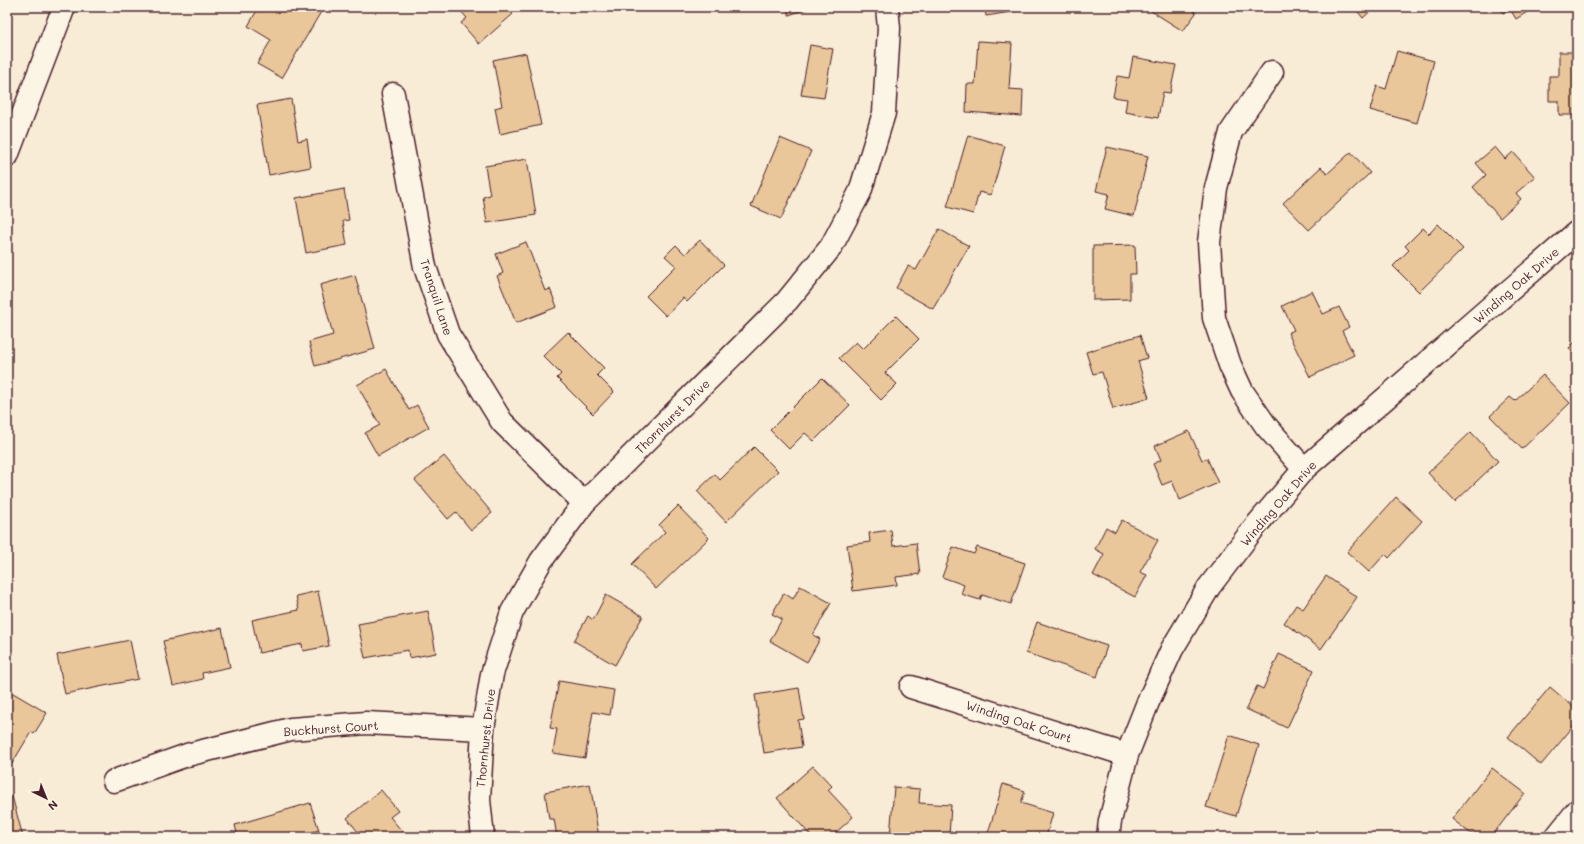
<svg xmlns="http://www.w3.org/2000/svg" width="1584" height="844" viewBox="0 0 1584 844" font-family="Mali,sans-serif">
<rect width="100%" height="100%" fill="#f8ecd6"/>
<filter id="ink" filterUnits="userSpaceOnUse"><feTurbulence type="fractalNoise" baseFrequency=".025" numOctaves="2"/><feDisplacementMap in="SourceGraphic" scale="8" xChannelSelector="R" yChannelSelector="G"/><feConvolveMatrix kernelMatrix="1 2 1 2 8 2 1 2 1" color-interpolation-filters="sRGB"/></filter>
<g filter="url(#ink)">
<path fill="#e9c79a" stroke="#4a1f2b" d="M 259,7 L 270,7 L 275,10 L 277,7 L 316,7 L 322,10 L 282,78 L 257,64 L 271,40 L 248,26 Z
M 457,7 L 506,7 L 513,14 L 479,44 L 461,23 L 467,18 Z
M 786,7 L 812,7 L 789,15 Z
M 985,7 L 1017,7 L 1017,11 L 986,16 Z
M 1145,7 L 1189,7 L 1196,13 L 1183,31 Z
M 1354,7 L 1375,7 L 1363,18 Z
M 1499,7 L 1535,7 L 1516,19 L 1510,9 L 1503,13 Z
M 978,41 L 1012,43 L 1009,89 L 1023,90 L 1022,116 L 966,112 L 967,84 L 975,84 Z
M 810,45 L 833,49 L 824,98 L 801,95 Z
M 1397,51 L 1434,61 L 1417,123 L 1370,110 L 1377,86 L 1386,89 Z
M 1559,52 L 1577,52 L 1577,115 L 1559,115 L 1559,101 L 1549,101 L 1549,76 L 1559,76 Z
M 526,53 L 541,125 L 500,134 L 495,108 L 502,106 L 493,60 Z
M 1133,57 L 1176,65 L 1170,93 L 1163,92 L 1158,118 L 1125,112 L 1127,99 L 1113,97 L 1117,76 L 1129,78 Z
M 291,99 L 298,141 L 307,139 L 311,167 L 269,175 L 257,105 Z
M 968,135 L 1005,146 L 991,195 L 979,192 L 973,214 L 947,207 Z
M 780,138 L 811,151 L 781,219 L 751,206 Z
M 1107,147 L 1148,156 L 1134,216 L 1105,209 L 1109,194 L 1096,191 Z
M 1495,147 L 1505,159 L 1513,152 L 1535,177 L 1516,193 L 1521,199 L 1500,218 L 1473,187 L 1486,175 L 1476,163 Z
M 1351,152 L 1370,173 L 1309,230 L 1283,203 L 1321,167 L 1327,174 Z
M 527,159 L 536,215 L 487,223 L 483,197 L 490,195 L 485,166 Z
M 344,189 L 349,220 L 343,221 L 347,245 L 306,253 L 296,198 Z
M 1438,224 L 1463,249 L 1419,292 L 1393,266 L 1409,250 L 1405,246 L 1423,228 L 1429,234 Z
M 939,229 L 969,246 L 933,309 L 896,288 L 908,266 L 916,270 Z
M 700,240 L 724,265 L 687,302 L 683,298 L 666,316 L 646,296 L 676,266 L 665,256 L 676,245 L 685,254 Z
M 526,242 L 545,291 L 550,289 L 557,307 L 516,323 L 497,276 L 503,273 L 496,254 Z
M 1135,245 L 1136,274 L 1130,274 L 1130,299 L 1093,300 L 1093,246 Z
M 355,275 L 375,349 L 315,366 L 309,342 L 333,335 L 320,285 Z
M 1312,291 L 1323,314 L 1339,307 L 1349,327 L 1342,331 L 1354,355 L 1310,377 L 1288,333 L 1294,330 L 1282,306 Z
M 896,316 L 919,339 L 885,373 L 897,384 L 881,400 L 839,358 L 856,342 L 863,349 Z
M 568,332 L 604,368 L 597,375 L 614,392 L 593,414 L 557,378 L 561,374 L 543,356 Z
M 1140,335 L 1147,358 L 1138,361 L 1149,398 L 1113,409 L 1102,372 L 1093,374 L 1086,352 Z
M 1577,340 L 1577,358 L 1569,348 Z
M 386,369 L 409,410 L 417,405 L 429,427 L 378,456 L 365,433 L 380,425 L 357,385 Z
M 1543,375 L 1570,403 L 1522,449 L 1490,416 L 1510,397 L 1515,401 Z
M 822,378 L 850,405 L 814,441 L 805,433 L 789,449 L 770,430 Z
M 1189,431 L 1202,460 L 1207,458 L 1218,483 L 1180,500 L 1172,481 L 1162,485 L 1153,464 L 1161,460 L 1155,446 Z
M 1471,432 L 1498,461 L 1455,502 L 1428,473 Z
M 754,447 L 778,471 L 726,522 L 697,491 L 715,474 L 720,480 Z
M 444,456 L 492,513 L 471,530 L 456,512 L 448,519 L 415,480 Z
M 1396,497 L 1422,521 L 1389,558 L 1385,554 L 1369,572 L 1347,552 Z
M 678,506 L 709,538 L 656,589 L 632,564 L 665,532 L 659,525 Z
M 1122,520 L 1158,540 L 1140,572 L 1147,575 L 1135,597 L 1093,575 L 1104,554 L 1095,549 L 1106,527 L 1115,532 Z
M 891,530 L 893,546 L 916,543 L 920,574 L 896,577 L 897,585 L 853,591 L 847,545 L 870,542 L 869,533 Z
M 953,547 L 974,554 L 977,547 L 1025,563 L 1011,604 L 982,595 L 980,600 L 961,594 L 964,585 L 942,577 Z
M 1326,576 L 1357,597 L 1321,649 L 1284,623 L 1296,605 L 1303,609 Z
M 800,586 L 831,603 L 813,635 L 820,639 L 807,662 L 770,641 L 782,619 L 772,614 L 784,593 L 793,599 Z
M 318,591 L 329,646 L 303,651 L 302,644 L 259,653 L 252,620 L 299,610 L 296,596 Z
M 606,595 L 643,616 L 615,665 L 574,641 L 588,616 L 593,620 Z
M 428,611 L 436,653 L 409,658 L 408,650 L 365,658 L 358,624 Z
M 1037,622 L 1107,646 L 1097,677 L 1026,653 Z
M 222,628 L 230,667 L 202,673 L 203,679 L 173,686 L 163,641 Z
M 130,640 L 138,679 L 65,694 L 57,655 Z
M 1279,654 L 1314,670 L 1287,728 L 1246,709 L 1257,686 L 1263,689 Z
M 559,681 L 614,690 L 610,715 L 593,712 L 585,758 L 553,753 L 557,729 L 550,728 Z
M 1550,687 L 1577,710 L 1577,722 L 1541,765 L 1508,737 Z
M 799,688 L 804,719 L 798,720 L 802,747 L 764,753 L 755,695 Z
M 13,693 L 47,713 L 34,734 L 31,732 L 7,772 L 7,703 Z
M 1229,735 L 1259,745 L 1236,816 L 1206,807 Z
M 813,766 L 832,786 L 828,790 L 853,817 L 831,837 L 812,837 L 777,798 Z
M 1492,768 L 1525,793 L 1491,837 L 1475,837 L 1452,819 Z
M 590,784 L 599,837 L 557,837 L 554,819 L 549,819 L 545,792 Z
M 1003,784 L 1025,791 L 1021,803 L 1053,813 L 1046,837 L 1001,837 L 988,833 Z
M 894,787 L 920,789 L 919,803 L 951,805 L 949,837 L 890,837 Z
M 381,790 L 398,811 L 390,817 L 407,837 L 362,837 L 347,818 Z
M 12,796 L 23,837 L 7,837 L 7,797 Z
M 310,803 L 319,830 L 296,837 L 238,837 L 235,825 Z
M 1205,834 L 1231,837 L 1204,837 Z"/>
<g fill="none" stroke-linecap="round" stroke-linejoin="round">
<g stroke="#4a1f2b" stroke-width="25">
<path id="minor" d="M 1272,72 L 1231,132 L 1216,188 L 1209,242 L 1214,318 L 1230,365 L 1242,391 L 1266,426 L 1304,469
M 393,94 L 425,267 L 448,334 L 502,422 L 584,503
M 7,156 L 64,7
M 911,687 L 1127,755
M 114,781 L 187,755 L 291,729 L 366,723 L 483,729
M 483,837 L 479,800 L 483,729 L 492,674 L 512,612 L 541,561 L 584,503 L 787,301 L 831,247 L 860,192 L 884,113 L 889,28 L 887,7
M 1108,837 L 1110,821 L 1127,755 L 1148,702 L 1172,649 L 1209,587 L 1254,528 L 1304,469 L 1577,232
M 1556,837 L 1577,811"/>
</g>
<use href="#minor" stroke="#fcf5e5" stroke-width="22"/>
</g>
</g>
<g text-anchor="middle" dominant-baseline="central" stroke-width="4" stroke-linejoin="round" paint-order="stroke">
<g font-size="12" fill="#4a1f2b" stroke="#fcf5e5">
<text transform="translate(1516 285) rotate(-41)">Winding Oak Drive</text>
<text transform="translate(437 297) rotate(72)">Tranquil Lane</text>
<text transform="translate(672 416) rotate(-45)">Thornhurst Drive</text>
<text transform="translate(1278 503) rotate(-49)">Winding Oak Drive</text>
<text transform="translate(1019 721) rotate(18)">Winding Oak Court</text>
<text transform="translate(331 728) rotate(-4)">Buckhurst Court</text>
<text transform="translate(485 738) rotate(-84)">Thornhurst Drive</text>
</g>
</g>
<rect width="1584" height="844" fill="none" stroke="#fcf5e5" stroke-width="24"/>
<rect x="12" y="12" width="1560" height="820" fill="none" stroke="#4a1f2b" stroke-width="1.5" filter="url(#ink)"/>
<g transform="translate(46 798) rotate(137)" stroke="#fcf5e5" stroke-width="3" paint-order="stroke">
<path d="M0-3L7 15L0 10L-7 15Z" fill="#4a1f2b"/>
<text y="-6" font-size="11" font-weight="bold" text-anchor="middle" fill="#4a1f2b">N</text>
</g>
</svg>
